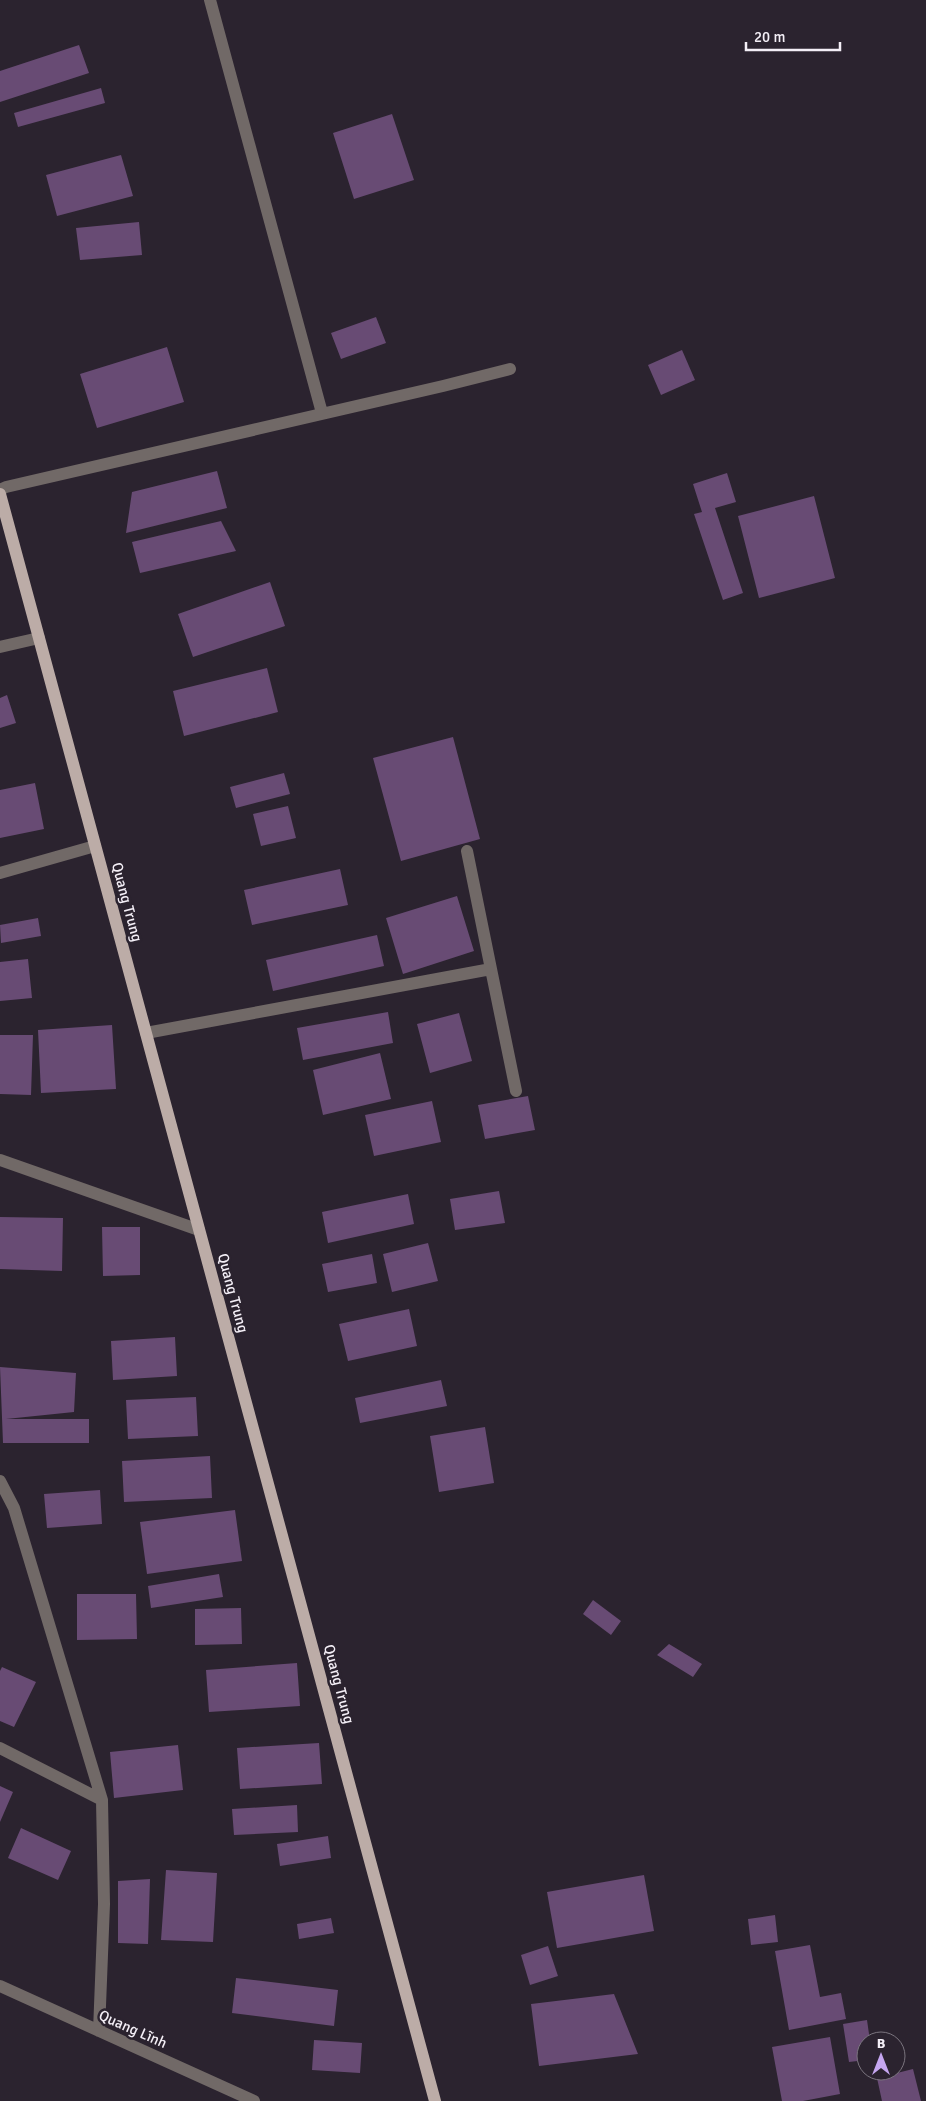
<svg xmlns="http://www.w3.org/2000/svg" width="926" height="2101" viewBox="0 0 926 2101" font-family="Signika,sans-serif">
<rect width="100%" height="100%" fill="#2b232f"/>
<path fill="#684b74" d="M 79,45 L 89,73 L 0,102 L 0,71 Z
M 101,88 L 105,103 L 18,127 L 14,113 Z
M 392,114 L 414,180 L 354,199 L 333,133 Z
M 121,155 L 133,196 L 57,216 L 46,175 Z
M 139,222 L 142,255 L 80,260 L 76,228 Z
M 376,317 L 386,343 L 341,359 L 331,333 Z
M 167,347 L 184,402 L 97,428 L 80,374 Z
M 682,350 L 695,380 L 661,395 L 648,365 Z
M 217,471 L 227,508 L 126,533 L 132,492 Z
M 727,473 L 736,502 L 715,508 L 743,593 L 723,600 L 694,514 L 702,512 L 693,484 Z
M 814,496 L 835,578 L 759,598 L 738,516 Z
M 221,521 L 236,551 L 140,573 L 132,542 Z
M 270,582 L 285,626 L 193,657 L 178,614 Z
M 267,668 L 278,712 L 184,736 L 173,691 Z
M 7,695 L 16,723 L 0,728 L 0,698 Z
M 453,737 L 480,839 L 401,861 L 373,758 Z
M 284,773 L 290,794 L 236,808 L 230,787 Z
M 35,783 L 44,829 L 0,838 L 0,790 Z
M 288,806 L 296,838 L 261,846 L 253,814 Z
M 340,869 L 348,905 L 252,925 L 244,890 Z
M 457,896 L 474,951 L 403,974 L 386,918 Z
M 38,918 L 41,936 L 1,943 L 0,925 Z
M 377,935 L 384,966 L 273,991 L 266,960 Z
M 28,959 L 32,998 L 0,1001 L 0,962 Z
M 388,1012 L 393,1043 L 303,1060 L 297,1028 Z
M 459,1013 L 472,1061 L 430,1073 L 417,1024 Z
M 112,1025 L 116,1089 L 41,1093 L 38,1030 Z
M 0,1035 L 33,1035 L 31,1095 L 0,1094 Z
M 380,1053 L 391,1099 L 323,1115 L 313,1070 Z
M 528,1096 L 535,1130 L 485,1139 L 478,1105 Z
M 432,1101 L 441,1142 L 374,1156 L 365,1115 Z
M 499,1191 L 505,1223 L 455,1230 L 450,1199 Z
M 408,1194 L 414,1224 L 328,1243 L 322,1212 Z
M 0,1217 L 63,1218 L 62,1271 L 0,1269 Z
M 102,1227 L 140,1227 L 140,1275 L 103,1276 Z
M 428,1243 L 438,1281 L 392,1292 L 383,1254 Z
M 372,1254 L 377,1283 L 328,1292 L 322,1264 Z
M 409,1309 L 417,1346 L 348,1361 L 339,1324 Z
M 175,1337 L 177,1376 L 113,1380 L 111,1341 Z
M 0,1367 L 76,1373 L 74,1412 L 6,1419 L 89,1419 L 89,1443 L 3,1443 Z
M 441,1380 L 447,1406 L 360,1423 L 355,1398 Z
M 196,1397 L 198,1436 L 128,1439 L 126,1400 Z
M 485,1427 L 494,1483 L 439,1492 L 430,1436 Z
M 210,1456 L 212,1498 L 124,1502 L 122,1461 Z
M 100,1490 L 102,1524 L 47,1528 L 44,1494 Z
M 235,1510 L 242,1561 L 147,1574 L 140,1522 Z
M 219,1574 L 223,1597 L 151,1608 L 148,1586 Z
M 77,1594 L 136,1594 L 137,1639 L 77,1640 Z
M 593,1600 L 621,1621 L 611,1635 L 583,1614 Z
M 241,1608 L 242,1644 L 195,1645 L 195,1609 Z
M 669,1644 L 702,1664 L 693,1677 L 657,1655 Z
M 297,1663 L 300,1706 L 209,1712 L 206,1670 Z
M 2,1667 L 36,1682 L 14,1727 L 0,1721 L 0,1671 Z
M 319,1743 L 322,1784 L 240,1789 L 237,1748 Z
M 178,1745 L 183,1790 L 114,1798 L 110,1752 Z
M 0,1786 L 13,1792 L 0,1822 Z
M 297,1805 L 298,1832 L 234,1835 L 232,1809 Z
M 21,1828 L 71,1851 L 58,1880 L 8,1858 Z
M 328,1836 L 331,1858 L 280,1866 L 277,1844 Z
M 166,1870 L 217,1873 L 213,1942 L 161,1940 Z
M 644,1875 L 654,1931 L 557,1948 L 547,1892 Z
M 150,1879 L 148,1944 L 118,1943 L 118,1881 Z
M 775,1915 L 778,1942 L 751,1945 L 748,1919 Z
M 331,1918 L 334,1933 L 299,1939 L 297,1924 Z
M 810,1945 L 820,1997 L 841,1993 L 846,2019 L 789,2030 L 775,1951 Z
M 548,1946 L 558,1976 L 530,1985 L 521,1955 Z
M 236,1978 L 338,1990 L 334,2026 L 232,2013 Z
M 614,1994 L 638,2054 L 539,2066 L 531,2004 Z
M 867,2020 L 870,2041 L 866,2041 L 866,2060 L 849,2062 L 843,2024 Z
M 830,2037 L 840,2094 L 803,2101 L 782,2101 L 772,2047 Z
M 314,2040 L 362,2043 L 360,2073 L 312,2070 Z
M 913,2069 L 921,2101 L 882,2101 L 877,2078 Z"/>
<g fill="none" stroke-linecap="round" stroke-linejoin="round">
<path stroke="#716967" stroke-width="12" d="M 210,0 L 322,413
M 0,490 L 6,487 L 443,386 L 510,369
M 0,647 L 39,638
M 467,851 L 491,969
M 0,873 L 95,846
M 146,1033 L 491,969 L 516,1091
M 0,1160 L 199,1230
M 0,1481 L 14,1508 L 102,1800 L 104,1904 L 99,2031
M 0,1748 L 102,1800
M 0,1986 L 254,2101"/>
<path stroke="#bcaca7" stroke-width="12" d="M 0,494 L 435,2101"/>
</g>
<g text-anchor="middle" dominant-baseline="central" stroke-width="5" stroke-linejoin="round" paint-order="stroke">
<g font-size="15" fill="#f4eff7" stroke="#2b232f">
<text transform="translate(127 902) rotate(75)">Quang Trung</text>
<text transform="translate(233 1293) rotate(75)">Quang Trung</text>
<text transform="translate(339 1684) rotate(75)">Quang Trung</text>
<text transform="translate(133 2029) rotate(24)">Quang Lĩnh</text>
</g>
</g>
<g transform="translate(881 2056)"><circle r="24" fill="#2b232f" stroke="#7b757f"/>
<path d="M0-4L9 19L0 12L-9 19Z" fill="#c5a6f0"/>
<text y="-8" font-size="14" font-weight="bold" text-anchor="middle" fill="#f4eff7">B</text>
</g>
<path d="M746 42v8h94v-8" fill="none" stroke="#f4eff7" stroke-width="2.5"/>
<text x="754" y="42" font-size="15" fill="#f4eff7" stroke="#2b232f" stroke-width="4" paint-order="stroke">20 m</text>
</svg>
